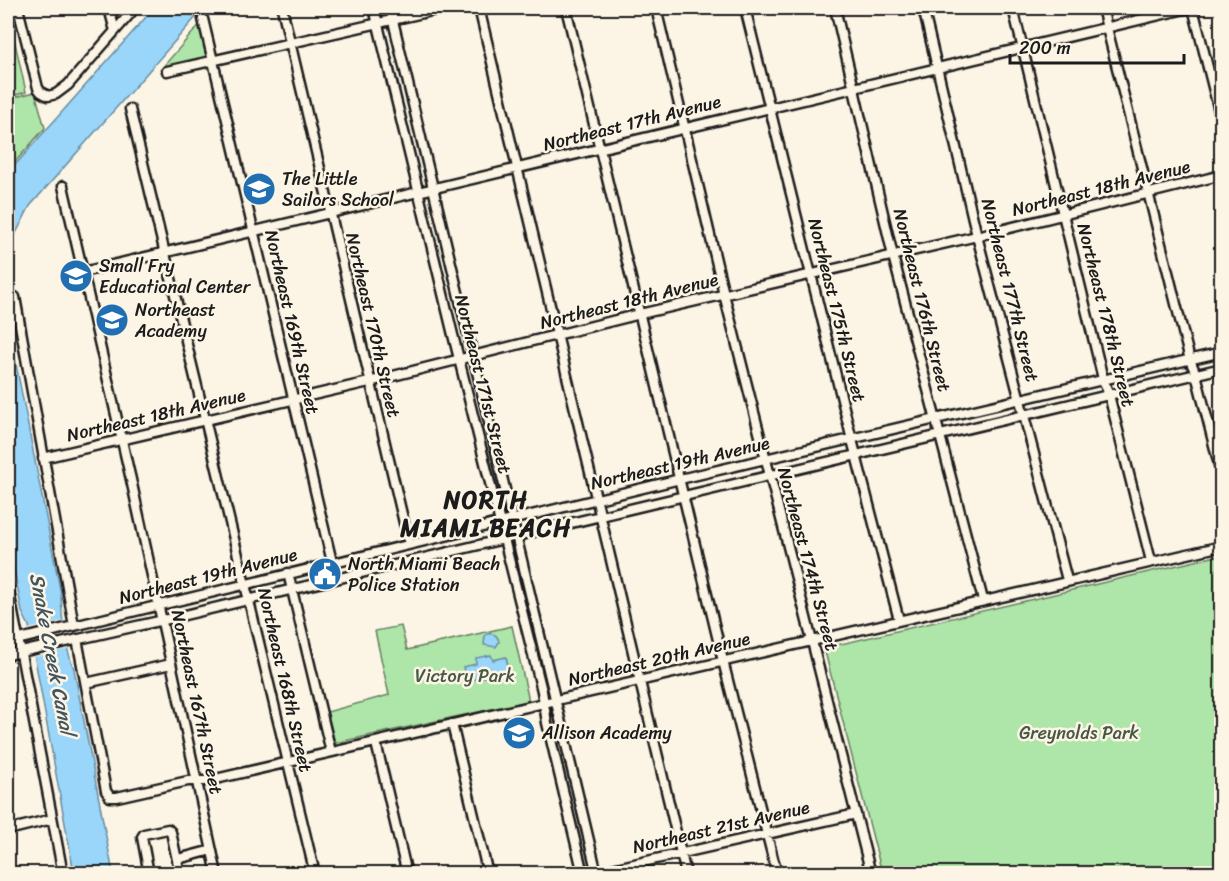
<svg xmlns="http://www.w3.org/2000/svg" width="1229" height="881" viewBox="0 0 1229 881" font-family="Sriracha,sans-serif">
<rect width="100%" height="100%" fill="#fcf5e5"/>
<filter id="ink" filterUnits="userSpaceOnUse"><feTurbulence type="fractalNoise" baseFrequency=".0167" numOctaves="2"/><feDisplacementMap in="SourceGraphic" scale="12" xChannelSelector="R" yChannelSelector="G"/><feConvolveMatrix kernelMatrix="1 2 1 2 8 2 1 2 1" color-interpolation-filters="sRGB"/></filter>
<g filter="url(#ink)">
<path fill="#aee5a8" stroke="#658062" stroke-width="1.5" d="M 8,11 L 26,92 L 8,97 Z
M 201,23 L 209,59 L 161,69 Z
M 35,92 L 45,128 L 8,170 L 8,99 Z
M 1221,555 L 1221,873 L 882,873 L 824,648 Z
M 401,626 L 407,650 L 512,626 L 529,701 L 335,743 L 327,712 L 389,695 L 375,631 Z"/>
<path fill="#99d6fa" stroke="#678ca1" stroke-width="1.5" d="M 154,8 L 204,8 L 30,206 L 8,249 L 8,173 Z
M 8,323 L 61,594 C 62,620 64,644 74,669 L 113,873 L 74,873 L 29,626 L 22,612 L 8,537 Z
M 487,634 C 493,633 498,635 499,642 L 496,647 L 484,645 L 485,636 Z
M 491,655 L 493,660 L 506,657 L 509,671 L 467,681 L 463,667 L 476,664 L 476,658 Z"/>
<path fill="#fcf5e5" d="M 63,621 L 68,649 L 34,657 L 28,629 Z"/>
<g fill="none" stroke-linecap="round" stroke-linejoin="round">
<g stroke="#1c1c1c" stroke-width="13">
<path id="minor" d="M 18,8 L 38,88 L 41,92 L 48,96 L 56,94 L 68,85 L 135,8
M 109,8 L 115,31
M 282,8 L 409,544
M 374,8 L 453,335 L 542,691 L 547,723 L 583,874
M 390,8 L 597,874
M 479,8 L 686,874
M 566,8 L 723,661 L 777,874
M 656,8 L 724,294 L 871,874
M 745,8 L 850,432 L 899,620
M 835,8 L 893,256 L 983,600
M 923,8 L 977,236 L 1067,580
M 1013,8 L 1103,379 L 1109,395 L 1151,561
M 1102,8 L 1190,360 L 1196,374 L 1222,477
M 1193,8 L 1222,123
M 203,19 L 332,562
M 167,71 L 445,8
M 130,109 L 315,874
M 63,186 L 132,484 L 217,874
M 83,272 L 1189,8
M 15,297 L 74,626
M 43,458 L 369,382 L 640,314 L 977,236 L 1222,175
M 288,573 L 331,752
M 8,586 L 63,874
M 77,639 L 106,791 L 110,797 L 117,797 L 188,781 L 207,781 L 1222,546
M 8,642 L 680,479 L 1222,352
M 8,655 L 168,619 L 1222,368
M 86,683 L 171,664
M 452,724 L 488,874
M 376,743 L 407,874
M 8,830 L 52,819
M 178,859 L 212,850
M 594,873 L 856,814
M 149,874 L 142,837 L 144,834 L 168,829 L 171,832 L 180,874"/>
</g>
<use href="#minor" stroke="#fcf5e5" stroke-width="8"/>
</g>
</g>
<defs>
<g id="school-disc" transform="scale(1.725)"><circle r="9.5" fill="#1f6fb2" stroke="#fcf5e5"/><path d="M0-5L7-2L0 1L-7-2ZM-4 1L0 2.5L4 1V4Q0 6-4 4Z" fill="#fff"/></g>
<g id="civic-disc" transform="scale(1.725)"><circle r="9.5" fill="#1f6fb2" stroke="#fcf5e5"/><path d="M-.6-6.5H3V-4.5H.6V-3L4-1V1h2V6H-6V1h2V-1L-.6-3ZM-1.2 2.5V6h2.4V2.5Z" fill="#fff"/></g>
</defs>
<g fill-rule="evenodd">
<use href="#school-disc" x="259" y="189"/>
<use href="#school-disc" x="76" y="276"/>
<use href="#school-disc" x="112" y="320"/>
<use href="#civic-disc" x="325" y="574"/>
<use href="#school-disc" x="519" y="733"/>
</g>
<g text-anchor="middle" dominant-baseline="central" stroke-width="5" stroke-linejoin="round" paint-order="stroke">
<g font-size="18" fill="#1c1c1c" stroke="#fcf5e5">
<text transform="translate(632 123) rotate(-14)">Northeast 17th Avenue</text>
<text transform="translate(1101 188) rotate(-14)">Northeast 18th Avenue</text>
<text transform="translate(1010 290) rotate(76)">Northeast 177th Street</text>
<text transform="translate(922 300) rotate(76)">Northeast 176th Street</text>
<text transform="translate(629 301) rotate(-14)">Northeast 18th Avenue</text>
<text transform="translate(837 310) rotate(76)">Northeast 175th Street</text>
<text transform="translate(1106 315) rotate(76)">Northeast 178th Street</text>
<text transform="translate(292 322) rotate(77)">Northeast 169th Street</text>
<text transform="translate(373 325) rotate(77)">Northeast 170th Street</text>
<text transform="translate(483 384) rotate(76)">Northeast 171st Street</text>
<text transform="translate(156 415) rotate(-13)">Northeast 18th Avenue</text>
<text transform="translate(680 463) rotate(-13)">Northeast 19th Avenue</text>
<text transform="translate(808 559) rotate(75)">Northeast 174th Street</text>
<text transform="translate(208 576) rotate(-14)">Northeast 19th Avenue</text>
<text transform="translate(659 659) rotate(-13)">Northeast 20th Avenue</text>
<text transform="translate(285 680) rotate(77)">Northeast 168th Street</text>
<text transform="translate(197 702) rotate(78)">Northeast 167th Street</text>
<text transform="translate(721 827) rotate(-13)">Northeast 21st Avenue</text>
</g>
<g font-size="18" fill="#1c1c1c" stroke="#fcf5e5" text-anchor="start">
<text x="282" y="179">The Little<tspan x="282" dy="21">Sailors School</tspan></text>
<text x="99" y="266">Small Fry<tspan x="99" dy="21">Educational Center</tspan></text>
<text x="135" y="310">Northeast<tspan x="135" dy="21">Academy</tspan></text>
<text x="348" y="564">North Miami Beach<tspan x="348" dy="21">Police Station</tspan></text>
<text x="542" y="733">Allison Academy</text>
</g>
<g font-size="18" fill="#485846" stroke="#fcf5e5">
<text x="465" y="676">Victory Park</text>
<text x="1079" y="733">Greynolds Park</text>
</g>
<g font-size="20" font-style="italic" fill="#42545f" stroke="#fcf5e5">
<text transform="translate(52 654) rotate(79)">Snake Creek Canal</text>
</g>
<g font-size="24" font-weight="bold" letter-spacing="1.5" fill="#1c1c1c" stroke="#fcf5e5">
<text x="486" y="500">NORTH<tspan x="486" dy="28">MIAMI BEACH</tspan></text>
</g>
</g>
<rect width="1229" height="881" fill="none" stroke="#fcf5e5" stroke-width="30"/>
<rect x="15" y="15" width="1199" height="851" fill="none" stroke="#1c1c1c" stroke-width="2" filter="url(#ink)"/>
<path d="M1010 54v9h174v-9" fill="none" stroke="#1c1c1c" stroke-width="3"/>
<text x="1019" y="54" font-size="18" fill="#1c1c1c" stroke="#fcf5e5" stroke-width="4.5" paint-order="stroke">200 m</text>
</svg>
